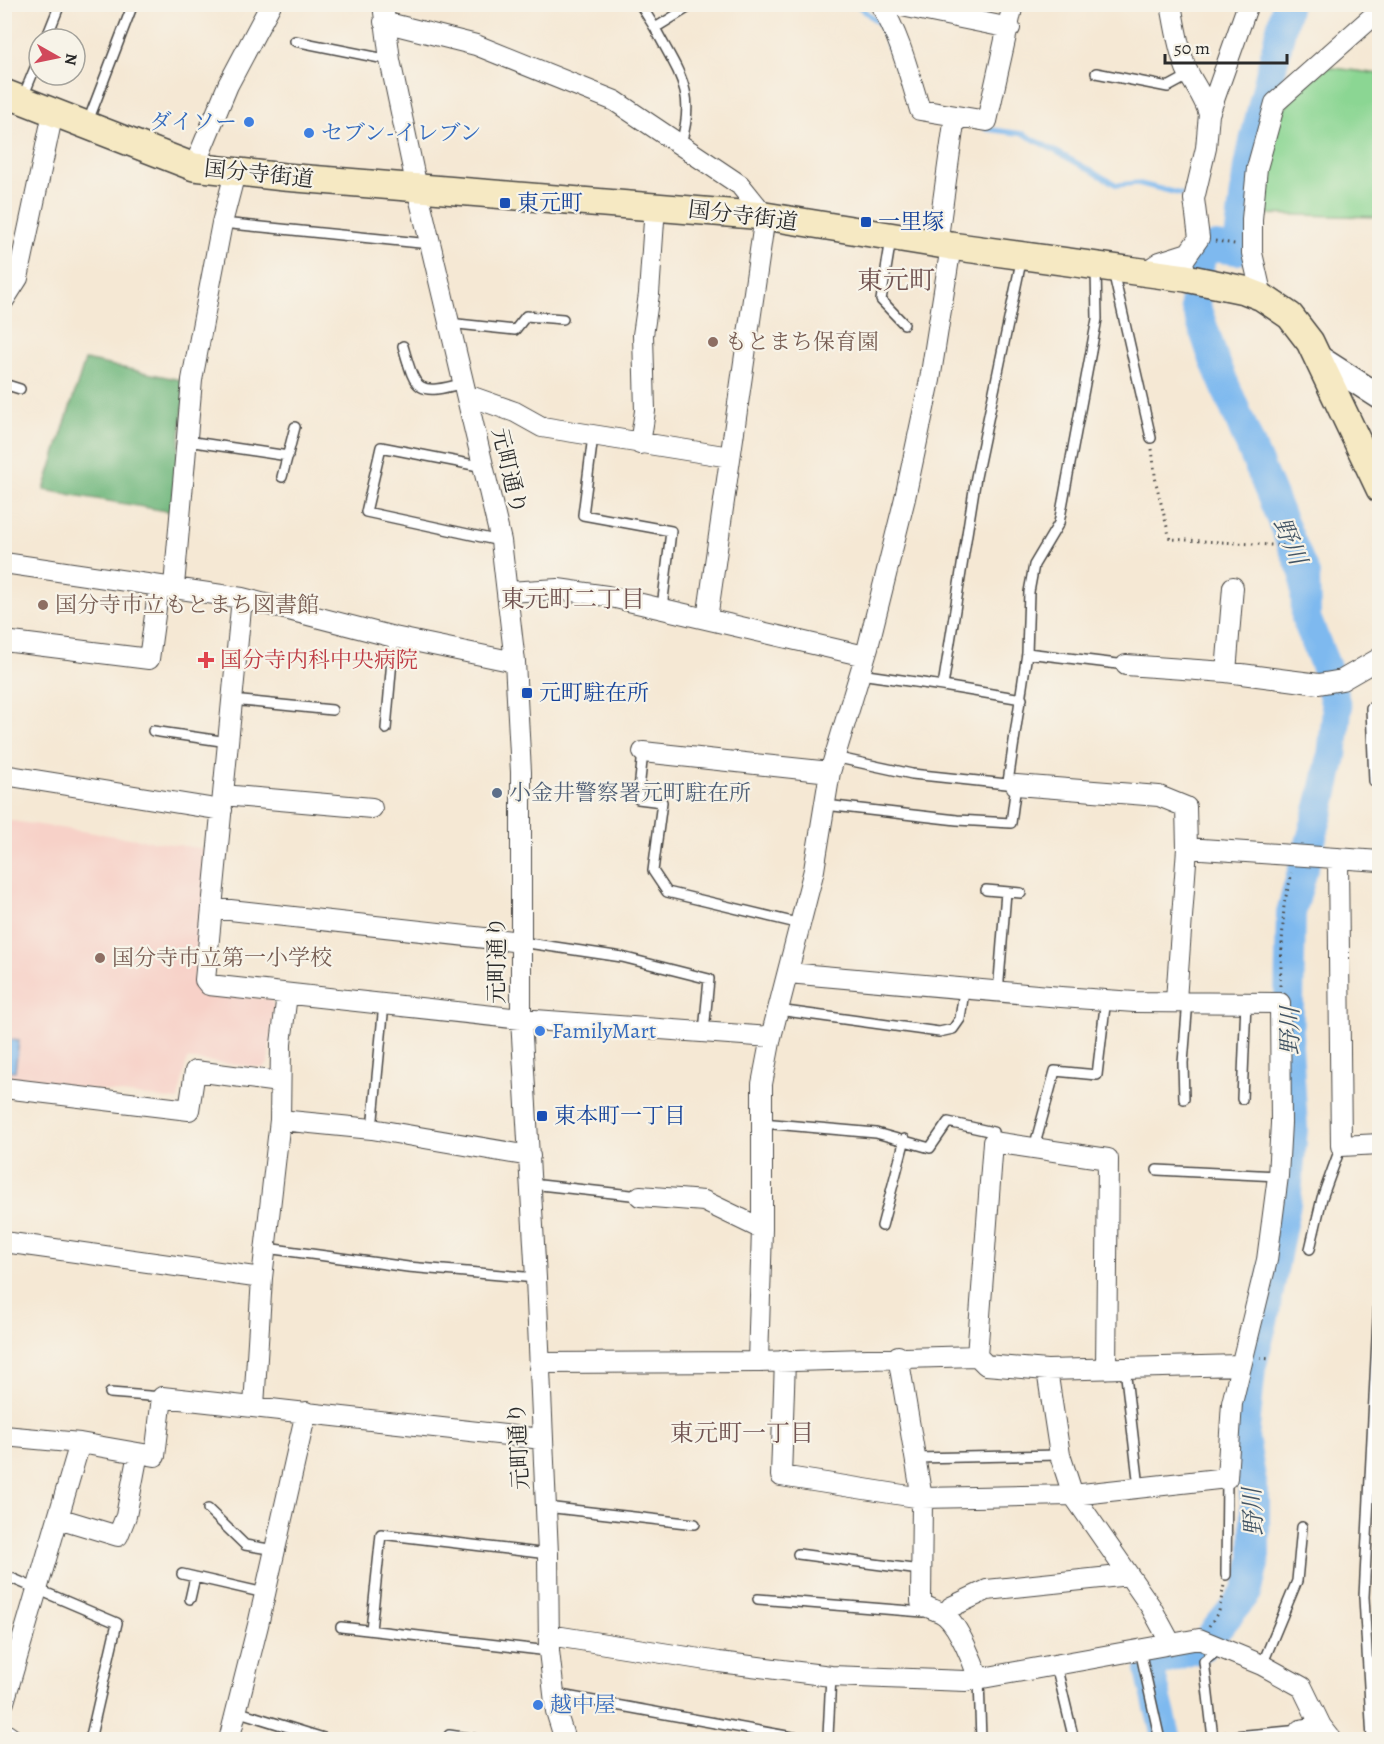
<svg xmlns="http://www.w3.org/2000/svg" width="1384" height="1744" viewBox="0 0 1384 1744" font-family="Alegreya,'Noto Serif JP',serif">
<rect width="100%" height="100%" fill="#f7f3e8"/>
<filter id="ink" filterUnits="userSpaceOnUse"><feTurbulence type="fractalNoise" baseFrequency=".0167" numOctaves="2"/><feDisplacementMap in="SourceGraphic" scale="12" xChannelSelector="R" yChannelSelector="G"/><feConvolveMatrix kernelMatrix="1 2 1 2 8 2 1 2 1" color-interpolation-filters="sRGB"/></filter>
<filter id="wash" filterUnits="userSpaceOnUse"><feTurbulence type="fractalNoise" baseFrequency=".008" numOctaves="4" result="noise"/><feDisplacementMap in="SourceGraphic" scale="24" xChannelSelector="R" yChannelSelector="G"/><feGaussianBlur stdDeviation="1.35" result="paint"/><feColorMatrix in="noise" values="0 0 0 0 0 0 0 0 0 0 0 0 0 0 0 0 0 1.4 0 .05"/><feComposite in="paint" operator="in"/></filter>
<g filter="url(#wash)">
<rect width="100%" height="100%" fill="#f5e8d4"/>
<path fill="#f7d1c8" d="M 5,820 L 212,850 L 204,934 L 198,937 L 194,979 L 204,992 L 270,999 L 274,1005 L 268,1064 L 263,1068 L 187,1059 L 178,1100 L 5,1079 Z"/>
<path fill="#8bd693" stroke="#5b805f" stroke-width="1.5" d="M 1327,67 L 1379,74 L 1379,217 L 1260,214 C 1262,185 1271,125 1289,102 C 1298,88 1315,78 1327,67 Z"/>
<path fill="#70b77d" stroke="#4e7154" stroke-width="1.5" d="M 85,360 L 186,381 L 172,512 L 44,490 Z"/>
<path fill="#7eb9ef" stroke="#54728d" stroke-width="1.5" d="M 5,1039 L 19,1041 L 15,1071 L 5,1070 Z"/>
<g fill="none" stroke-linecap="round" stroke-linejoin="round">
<path stroke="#7eb9ef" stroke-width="5" d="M 856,4 L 880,24 L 898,69
M 986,129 L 1024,134 L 1117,185 L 1137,183 L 1181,194"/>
<path stroke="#7eb9ef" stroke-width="30" d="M 1199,269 L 1201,254 L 1214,247 L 1238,250 L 1248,167 L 1287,4
M 1167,1740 L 1150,1671 L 1154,1662 L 1202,1647 L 1247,1592 L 1255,1560 L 1255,1500 L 1244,1438 L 1251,1368 L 1264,1317 L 1286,1203 L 1293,1128 L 1288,1046 L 1291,913 L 1322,800 L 1332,756 L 1337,710 L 1327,670 L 1306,618 L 1305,575 L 1213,357 L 1195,304 L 1196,295"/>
</g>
</g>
<g filter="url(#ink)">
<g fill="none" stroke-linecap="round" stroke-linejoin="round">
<g stroke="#494744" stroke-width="12">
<path id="service" d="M 640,4 L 655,28
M 46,39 L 60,4
M 295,41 L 390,60
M 1096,73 L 1168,87 L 1190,75
M 23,97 L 39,58
M 87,124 L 133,4
M 681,143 C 697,90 678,73 655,28 L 694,4
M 222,223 L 430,244
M 891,239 L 881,300 L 904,324
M 1113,271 L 1151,438
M 448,323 L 515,330 L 526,316 L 563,319
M 403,346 C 416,391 416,396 464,383
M 4,384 L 20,389
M 593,436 L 583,515 L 671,531 L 662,608
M 187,441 L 288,456
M 484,467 L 381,447 L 366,512 L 500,541
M 282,477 L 295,427
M 1027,653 L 1126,665
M 860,674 L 943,686 L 976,477 L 1022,257
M 943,686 L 1022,699
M 232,700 L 332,710
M 1380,707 L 1371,708 L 1374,781 L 1380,781
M 386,729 L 394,637
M 153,731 L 228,742
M 643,752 L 638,799 L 662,802 L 653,871 L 667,892 L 801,924
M 1008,782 L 1027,653 L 1029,592 L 1034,565 L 1059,523 L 1097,319 L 1096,269
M 825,805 L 957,820 L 1011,823 L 1016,785 L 912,774 L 834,757
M 986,890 L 1021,893
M 521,942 L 622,957 L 709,979 L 704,1032
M 998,993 L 1006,892
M 778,1010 L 939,1032 L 953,1029 L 960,1019 L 964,991
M 1184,1099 L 1183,1063 L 1188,1000
M 1242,1099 L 1246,1002
M 762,1123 L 876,1133 L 930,1148 L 948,1122 L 993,1132 L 993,1142
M 372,1129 L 384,1004
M 1034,1148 L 1055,1071 L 1097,1075 L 1106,998
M 1157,1170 L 1278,1176
M 531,1184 L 640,1196
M 882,1226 L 905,1139
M 266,1248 L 408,1267 L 536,1278
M 1310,1249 L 1322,1198 L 1341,1146
M 1125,1368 L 1139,1487
M 110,1393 L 162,1397
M 915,1458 L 1060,1455
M 546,1507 L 695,1524
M 208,1509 L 245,1545 L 275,1550
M 798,1554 L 920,1570
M 182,1574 L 265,1593
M 4,1575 L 117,1623 L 90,1740
M 1226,1575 L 1227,1478
M 190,1599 L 195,1577
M 758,1599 L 923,1612 L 927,1608
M 341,1627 L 549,1651
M 371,1630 L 381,1534 L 548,1554
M 1220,1649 L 1204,1661 L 1213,1738 L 1300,1730
M 1140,1650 L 1160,1740
M 1056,1665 L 1074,1740
M 1262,1665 L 1297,1581 L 1302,1527
M 979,1679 L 981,1740
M 555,1694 L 809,1740
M 236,1711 L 330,1740
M 449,1735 L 483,1740
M 825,1740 L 828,1736 L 831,1676
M 1372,1740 L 1364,1597 L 1380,1279"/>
</g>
<g stroke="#494744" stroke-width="22">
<path id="minor" d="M 383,4 L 390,60 L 417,188 L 501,541 L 515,662 L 521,772 L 521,1019 L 536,1278 L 548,1554 L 549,1651 L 556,1711 L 565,1740
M 880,4 C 900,36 909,74 920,110 L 987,121 L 1013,4
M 892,4 L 1010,28
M 1171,4 C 1175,26 1178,48 1186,68 C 1193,84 1204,96 1209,114
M 384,22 L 476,45 L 615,101 L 740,185 L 765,216 L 707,619
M 194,167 L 228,85 L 271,4
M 937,244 L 955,116
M 1147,271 L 1160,262 L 1185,254
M 1186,278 L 1183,261 L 1199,238 L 1194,199 L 1206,148 L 1209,114 L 1248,4
M 1262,297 L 1252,253 L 1252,219 L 1257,168 L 1275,103 L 1380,10
M 4,300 L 18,278 L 53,113
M 467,395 L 515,412 L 542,427 L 730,457
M 640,444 L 645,411 L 643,335 L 649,294 L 655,206
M 4,563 L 242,598 L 394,637 L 515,662
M 174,586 L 192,380 L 222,223 L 235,173
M 508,592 L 558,589 L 607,596 L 865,656
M 242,598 L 205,980 L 209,985 L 521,1019 L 771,1037
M 4,641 L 149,659 L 159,586
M 1126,665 L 1226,672 L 1319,684 L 1342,680 L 1380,658
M 1226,672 L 1233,587
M 643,752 L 830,772
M 4,775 L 222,810
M 1016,785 L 1159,796 L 1186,807 L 1187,848 L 1176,1000
M 223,795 L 372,808
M 1187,848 L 1380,861
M 1338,858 L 1341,1146 L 1380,1144
M 212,908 L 521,942
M 4,1088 L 189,1110 L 195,1071 L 279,1082
M 280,1120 L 372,1129 L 530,1156
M 640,1196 L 704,1201 L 762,1229
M 4,1242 L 262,1278
M 898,1356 L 922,1498 L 921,1602 C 928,1610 938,1609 946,1616 C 959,1627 973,1662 979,1679
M 977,1356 L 993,1142 L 1108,1159 L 1106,1369
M 785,1360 L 781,1476 L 922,1498 L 1073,1495 L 1227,1478 L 1232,1403 L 1267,1260 L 1278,1176 L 1281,1123 L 1280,1003 L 1135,1002 L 1061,997 L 788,973
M 758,1362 L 762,1229 L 762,1084 L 771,1037 L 814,870 L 830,772 L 868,647 L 905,498 L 930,380 L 951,246
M 539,1363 L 758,1362 L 977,1356 L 986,1365 L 1047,1370 L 1240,1365
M 1047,1370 L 1060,1455 L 1073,1495 L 1151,1607 L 1171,1644
M 254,1406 L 262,1278 L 280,1120 L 281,1044 L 287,994
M 4,1436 L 80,1443 L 155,1456 L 162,1397 L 542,1439
M 58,1518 L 118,1536 L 126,1516 L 138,1453
M 946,1615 L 951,1607 L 987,1590 L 1129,1575
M 549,1635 L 719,1662 L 831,1676 L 966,1681 L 1199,1639 L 1262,1665 L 1302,1687 L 1321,1726 L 1332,1740
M 4,1702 L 80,1443
M 4,1733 L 14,1740
M 229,1740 L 258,1625 L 306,1412
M 1301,1740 L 1300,1730 L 1321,1726"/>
</g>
<g stroke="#494744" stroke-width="27">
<path id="tertiary" d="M 1321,359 L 1380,397"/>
</g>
<g stroke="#494744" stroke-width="30">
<path id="secondary" d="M 4,93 L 194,167 L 284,177 L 765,216 L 951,246 L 1186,278 L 1244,290 L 1262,297 L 1290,316 L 1310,342 L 1380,489"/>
</g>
<path stroke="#494744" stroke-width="3" stroke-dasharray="1.5 4.5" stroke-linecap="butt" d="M 1215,241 L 1235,244
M 1152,449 L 1156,483 L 1170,539 L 1287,546
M 1280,986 L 1284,904 L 1292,873
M 1260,1358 L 1271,1359
M 1209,1626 L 1219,1611 L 1224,1585"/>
<use href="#service" stroke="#fff" stroke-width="9"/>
<use href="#minor" stroke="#fff" stroke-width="20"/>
<use href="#tertiary" stroke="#fff" stroke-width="24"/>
<use href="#secondary" stroke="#f6e9c3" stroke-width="27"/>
</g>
</g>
<g fill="#3f7fe0" stroke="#f7f3e8" stroke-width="2">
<circle cx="249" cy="122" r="6"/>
<circle cx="309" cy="133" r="6"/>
<circle cx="540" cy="1031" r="6"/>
<circle cx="538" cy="1705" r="6"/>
</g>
<g fill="#1a4fb4" stroke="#f7f3e8" stroke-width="2">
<rect x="499" y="197" width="12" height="12" rx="3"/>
<rect x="860" y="216" width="12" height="12" rx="3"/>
<rect x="521" y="687" width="12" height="12" rx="3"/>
<rect x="536" y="1110" width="12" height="12" rx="3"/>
</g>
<g fill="#8d6e63" stroke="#f7f3e8" stroke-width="2">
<circle cx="713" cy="342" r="6"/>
<circle cx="43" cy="605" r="6"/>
<circle cx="100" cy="958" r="6"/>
</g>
<path fill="#e0444e" stroke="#f7f3e8" stroke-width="2" d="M203 651h6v6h6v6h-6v6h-6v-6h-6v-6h6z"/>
<circle fill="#5c6f8a" stroke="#f7f3e8" stroke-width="2" cx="497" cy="793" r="6"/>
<g text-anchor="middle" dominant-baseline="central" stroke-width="4.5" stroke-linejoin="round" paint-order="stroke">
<g font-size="22" fill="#366cbe" stroke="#f7f3e8" text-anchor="start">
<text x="237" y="122" text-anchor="end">ダイソー</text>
<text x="321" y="133">セブン-イレブン</text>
<text x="552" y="1031">FamilyMart</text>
<text x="550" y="1705">越中屋</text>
</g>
<g font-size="22" fill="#2b2b2b" stroke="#f7f3e8">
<text transform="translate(259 174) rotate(6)">国分寺街道</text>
<text transform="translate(743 216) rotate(7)">国分寺街道</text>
<text transform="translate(509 471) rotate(77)">元町通り</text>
<text transform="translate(497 960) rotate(-90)">元町通り</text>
<text transform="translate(519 1446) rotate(-93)">元町通り</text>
</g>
<g font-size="22" fill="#164399" stroke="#f7f3e8" text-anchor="start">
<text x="517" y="203">東元町</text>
<text x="878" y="222">一里塚</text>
<text x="539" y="693">元町駐在所</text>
<text x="554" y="1116">東本町一丁目</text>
</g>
<g font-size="22" fill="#785e54" stroke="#f7f3e8" text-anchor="start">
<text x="725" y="342">もとまち保育園</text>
<text x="55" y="605">国分寺市立もとまち図書館</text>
<text x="112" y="958">国分寺市立第一小学校</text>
</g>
<g font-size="22" fill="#be3a42" stroke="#f7f3e8" text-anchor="start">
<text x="220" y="660">国分寺内科中央病院</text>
</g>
<g font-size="22" fill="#4e5e75" stroke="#f7f3e8" text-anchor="start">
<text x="509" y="793">小金井警察署元町駐在所</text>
</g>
<g font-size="24" font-style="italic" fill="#445666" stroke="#f7f3e8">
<text transform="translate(1290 541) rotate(67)">野川</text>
<text transform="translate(1290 1031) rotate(-90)">野川</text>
<text transform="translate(1253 1512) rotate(-93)">野川</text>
</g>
<g font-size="24" fill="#715452" stroke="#f7f3e8">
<text x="573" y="599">東元町二丁目</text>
<text x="742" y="1433">東元町一丁目</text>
</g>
<g font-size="26" fill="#715452" stroke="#f7f3e8">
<text x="896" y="280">東元町</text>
</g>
</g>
<rect width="1384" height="1744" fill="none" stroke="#f7f3e8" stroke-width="24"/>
<g transform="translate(57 57) rotate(99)"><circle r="28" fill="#f7f3e8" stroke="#a5a39c" stroke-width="1.5"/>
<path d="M0-4.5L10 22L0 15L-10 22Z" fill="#d1495b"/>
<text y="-9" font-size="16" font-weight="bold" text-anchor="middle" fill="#2b2b2b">N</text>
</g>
<path d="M1165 54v9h122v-9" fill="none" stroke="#2b2b2b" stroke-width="3"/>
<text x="1174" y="54" font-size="18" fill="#2b2b2b" stroke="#f7f3e8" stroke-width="4.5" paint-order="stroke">50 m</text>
</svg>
